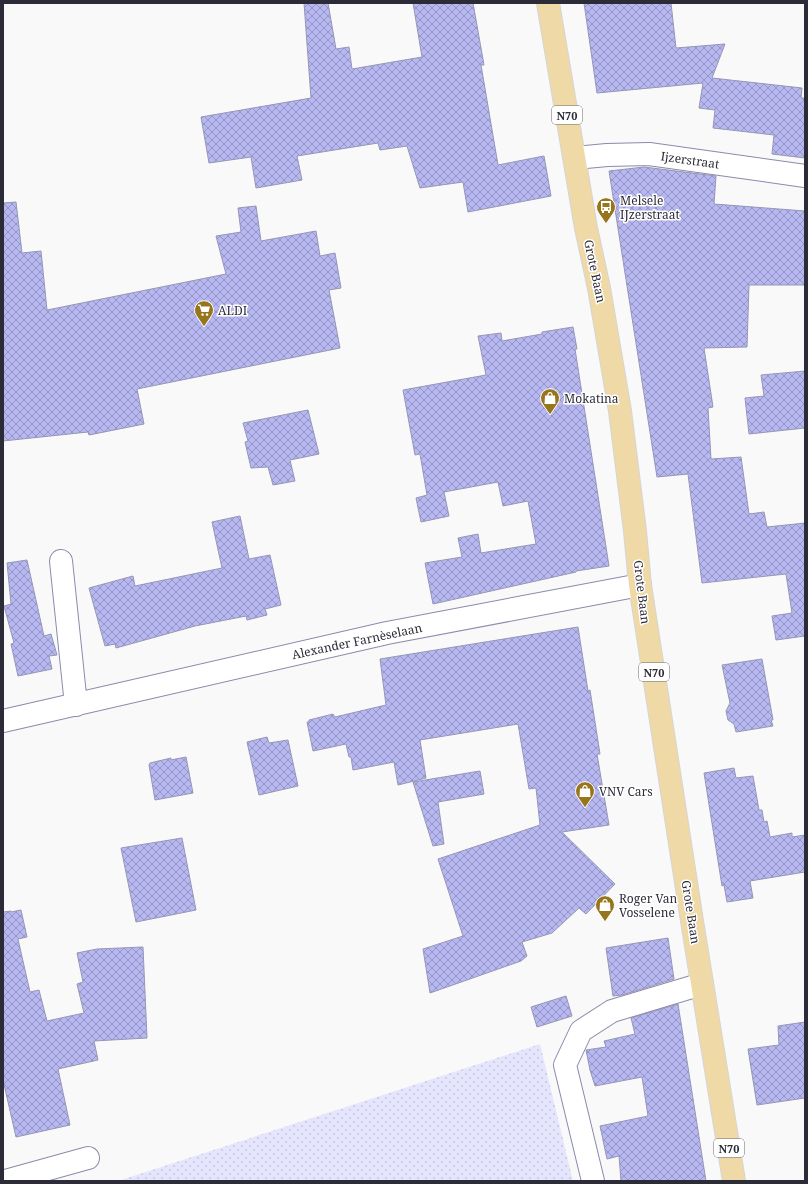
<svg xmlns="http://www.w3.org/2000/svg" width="808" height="1184" viewBox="0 0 808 1184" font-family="'Noto Serif',serif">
<defs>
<pattern id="grass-dots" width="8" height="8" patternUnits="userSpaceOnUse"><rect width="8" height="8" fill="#e5e6fd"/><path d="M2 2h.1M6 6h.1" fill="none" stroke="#c5c5da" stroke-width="1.8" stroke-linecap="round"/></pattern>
<pattern id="building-cross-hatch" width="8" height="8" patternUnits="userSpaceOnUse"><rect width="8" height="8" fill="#b7b7f1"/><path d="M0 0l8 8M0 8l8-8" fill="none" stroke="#9595c4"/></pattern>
</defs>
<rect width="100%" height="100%" fill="#f9f9f9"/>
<path fill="url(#grass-dots)" d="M 540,1044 L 573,1181 L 118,1181 Z"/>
<path fill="url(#building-cross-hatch)" stroke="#9696b6" d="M 304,3 L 328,3 L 336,49 L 349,47 L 352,69 L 422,57 L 413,3 L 473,3 L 484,65 L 481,65 L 498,165 L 544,156 L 551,196 L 468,212 L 463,182 L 420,188 L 407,146 L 380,150 L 378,143 L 297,156 L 302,180 L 256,188 L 251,157 L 209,163 L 201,117 L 311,98 Z
M 584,3 L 671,3 L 676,48 L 725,44 L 712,78 L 802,88 L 801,98 L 805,98 L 805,158 L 772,154 L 774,135 L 713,128 L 715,110 L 699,108 L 703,83 L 597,93 Z
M 644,167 L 716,176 L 714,204 L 805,211 L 805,285 L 749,285 L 747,347 L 704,348 L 713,407 L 708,408 L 711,459 L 741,457 L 749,514 L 764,512 L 767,527 L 805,523 L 805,636 L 776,640 L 772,616 L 792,613 L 786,574 L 702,583 L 688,474 L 657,477 L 609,171 Z
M 16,202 L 22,253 L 41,251 L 47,310 L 226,274 L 216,236 L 241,232 L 238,208 L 256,206 L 261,241 L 316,231 L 320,256 L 335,253 L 341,288 L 329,290 L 340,348 L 137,389 L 144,424 L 89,435 L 88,432 L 3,441 L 3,203 Z
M 573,327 L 577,349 L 575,349 L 609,566 L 576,571 L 576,572 L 433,604 L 425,563 L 462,557 L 458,538 L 478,534 L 481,553 L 536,544 L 528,501 L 503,506 L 498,482 L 444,492 L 449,516 L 421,522 L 416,498 L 427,495 L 420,454 L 415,455 L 403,390 L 486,375 L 478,336 L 501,333 L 502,341 L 542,334 L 542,332 Z
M 805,371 L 805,428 L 749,434 L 745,398 L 764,396 L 761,375 Z
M 308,410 L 319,454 L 290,460 L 295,481 L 273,485 L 268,467 L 251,468 L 245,442 L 248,441 L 243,423 Z
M 240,516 L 249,559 L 270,555 L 281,605 L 265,609 L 267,615 L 247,620 L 246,616 L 195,626 L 116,648 L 115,644 L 105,646 L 89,588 L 133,576 L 135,586 L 222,568 L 212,522 Z
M 27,560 L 44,636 L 51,634 L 57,655 L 49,656 L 52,669 L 18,676 L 11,644 L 14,643 L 4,606 L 11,604 L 7,563 Z
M 578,627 L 588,691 L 590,690 L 600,754 L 597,754 L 609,825 L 562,832 L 615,884 L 586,914 L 579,908 L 552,933 L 522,942 L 527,956 L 521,961 L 430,993 L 423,949 L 463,936 L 438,859 L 540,825 L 536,788 L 529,789 L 518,724 L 420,740 L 426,778 L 398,785 L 394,762 L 353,770 L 351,757 L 349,757 L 346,744 L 313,751 L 307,722 L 309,722 L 309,720 L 333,714 L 335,717 L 386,705 L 380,659 Z
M 762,659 L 773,720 L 771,720 L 773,726 L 736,732 L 734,724 L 728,720 L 726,711 L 730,703 L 722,665 Z
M 267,737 L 269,743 L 288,740 L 298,786 L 259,795 L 247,742 Z
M 186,757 L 193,793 L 155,800 L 149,765 L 150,763 L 171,758 L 171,760 Z
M 734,768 L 736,778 L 753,776 L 759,810 L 762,810 L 764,822 L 767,821 L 770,837 L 792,833 L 792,837 L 805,835 L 805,872 L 750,881 L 753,898 L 727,902 L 724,885 L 722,886 L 704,773 Z
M 480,771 L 484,794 L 438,802 L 444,844 L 433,846 L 413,782 Z
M 182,838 L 196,910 L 136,922 L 121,848 Z
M 21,910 L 27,937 L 18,939 L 30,992 L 39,990 L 47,1021 L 84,1013 L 77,984 L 83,982 L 77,953 L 97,949 L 143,947 L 147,1038 L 94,1041 L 98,1060 L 58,1069 L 70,1125 L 16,1137 L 3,1080 L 3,912 L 11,911 L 11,912 Z
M 668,938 L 674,979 L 622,995 L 613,996 L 606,948 Z
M 566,996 L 572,1016 L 537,1027 L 531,1007 Z
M 678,1004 L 706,1181 L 621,1181 L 619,1156 L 607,1159 L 600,1126 L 648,1116 L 642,1077 L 595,1086 L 590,1070 L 586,1050 L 606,1047 L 604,1041 L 635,1034 L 631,1018 Z
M 805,1022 L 805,1098 L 757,1105 L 748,1049 L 779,1045 L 778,1026 Z"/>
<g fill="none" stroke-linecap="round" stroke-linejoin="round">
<g stroke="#8a8baa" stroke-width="24">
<path id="minor" d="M 575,158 L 607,155 L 649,154 L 805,176
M 61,561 L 76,705
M 3,721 L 387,633 L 640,585
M 5,1181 L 88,1158
M 593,1181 L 565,1065 L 581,1031 L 612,1011 L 702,984"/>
</g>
<g stroke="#d5d5d7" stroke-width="24">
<path id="major" d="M 548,3 L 586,228 L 599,288 L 620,411 L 635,531 L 640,585 L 692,921 L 734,1181"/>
</g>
<use href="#minor" stroke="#fff" stroke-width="22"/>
<use href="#major" stroke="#efd9a6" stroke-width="22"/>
</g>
<defs>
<g id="bus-pin" transform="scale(1)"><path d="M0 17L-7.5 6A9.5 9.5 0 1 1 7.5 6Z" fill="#96751d" stroke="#fff"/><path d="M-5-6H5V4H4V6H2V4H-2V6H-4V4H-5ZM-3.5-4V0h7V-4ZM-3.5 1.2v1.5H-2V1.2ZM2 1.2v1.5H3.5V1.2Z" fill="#fff"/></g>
<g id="supermarket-pin" transform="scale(1)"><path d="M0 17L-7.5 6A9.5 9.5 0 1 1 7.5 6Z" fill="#96751d" stroke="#fff"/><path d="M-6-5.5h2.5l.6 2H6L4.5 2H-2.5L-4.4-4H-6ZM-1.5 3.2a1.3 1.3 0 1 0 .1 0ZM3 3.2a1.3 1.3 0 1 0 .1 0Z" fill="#fff"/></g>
<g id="shop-pin" transform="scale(1)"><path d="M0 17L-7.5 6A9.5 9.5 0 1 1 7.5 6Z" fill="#96751d" stroke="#fff"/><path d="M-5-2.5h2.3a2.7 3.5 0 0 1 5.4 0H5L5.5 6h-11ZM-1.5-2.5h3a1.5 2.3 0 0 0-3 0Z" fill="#fff"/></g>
</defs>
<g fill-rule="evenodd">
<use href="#bus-pin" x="606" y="207"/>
<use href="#supermarket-pin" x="204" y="310"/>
<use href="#shop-pin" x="550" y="398"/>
<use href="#shop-pin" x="585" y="791"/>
<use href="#shop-pin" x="605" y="905"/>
</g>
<g text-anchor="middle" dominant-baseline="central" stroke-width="3" stroke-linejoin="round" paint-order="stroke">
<g fill="#fff" stroke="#6b6b74" stroke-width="1">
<rect x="552" y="106" width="30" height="18" rx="3"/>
<rect x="639" y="663" width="30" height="18" rx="3"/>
<rect x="714" y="1139" width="30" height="18" rx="3"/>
</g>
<g font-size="11" font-weight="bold" fill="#2c2c39">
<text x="567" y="115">N70</text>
<text x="654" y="672">N70</text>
<text x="729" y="1148">N70</text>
</g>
<g font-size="12" fill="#2c2c39" stroke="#fff">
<text transform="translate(690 160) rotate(8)">Ijzerstraat</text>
<text transform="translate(595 271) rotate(78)">Grote Baan</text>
<text transform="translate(642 592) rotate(83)">Grote Baan</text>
<text transform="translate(357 641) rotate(-12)">Alexander Farnèselaan</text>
<text transform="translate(691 912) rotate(81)">Grote Baan</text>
</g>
<g font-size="12" fill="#2c2c39" stroke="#fff" text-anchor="start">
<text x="620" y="200">Melsele<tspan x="620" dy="14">IJzerstraat</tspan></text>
<text x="218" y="310">ALDI</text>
<text x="564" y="398">Mokatina</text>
<text x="599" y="791">VNV Cars</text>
<text x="619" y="898">Roger Van<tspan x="619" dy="14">Vosselene</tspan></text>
</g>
</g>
<rect width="808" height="1184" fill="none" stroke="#2c2c39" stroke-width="8"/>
</svg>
